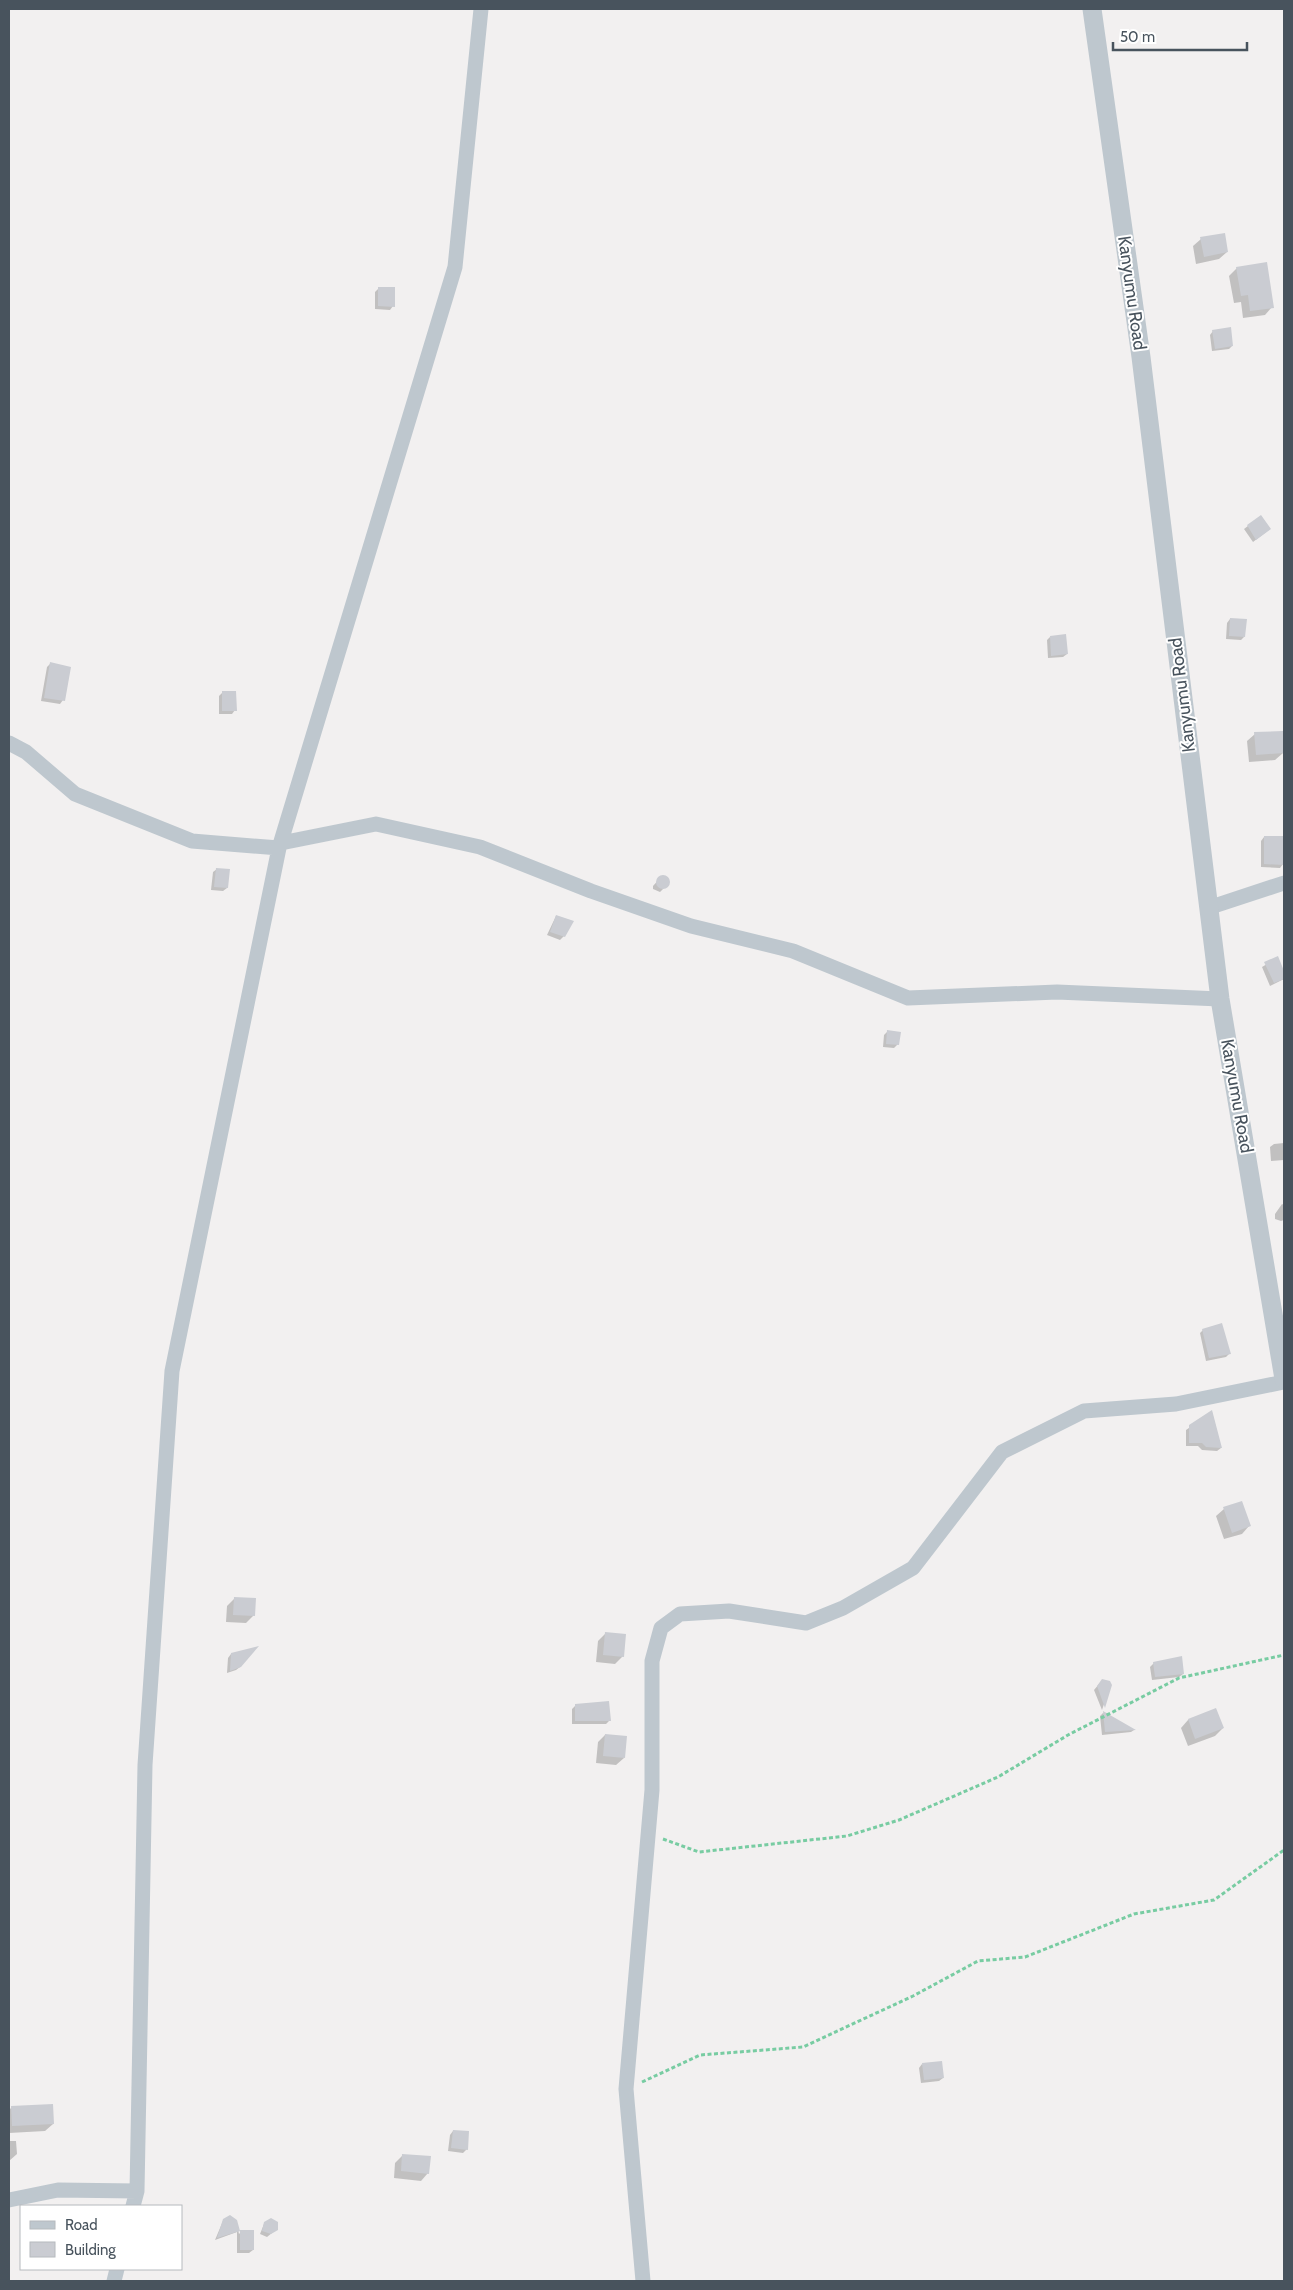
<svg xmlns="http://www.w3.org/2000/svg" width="1293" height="2290" viewBox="0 0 1293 2290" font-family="Cabin,sans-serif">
<rect width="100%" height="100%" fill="#f2f0f0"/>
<path fill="#0003" d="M 1201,239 L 1227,252 L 1219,259 L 1196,264 L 1193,246 Z
M 1237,268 L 1272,307 L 1265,315 L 1243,318 L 1241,302 L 1234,303 L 1229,276 Z
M 379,288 L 393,306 L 390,310 L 375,309 L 375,292 Z
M 1213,331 L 1232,346 L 1229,349 L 1212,351 L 1210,335 Z
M 1261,516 L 1270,529 L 1253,542 L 1244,529 Z
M 1230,619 L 1244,637 L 1241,640 L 1226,639 L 1227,623 Z
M 1050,637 L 1067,654 L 1063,657 L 1048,658 L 1047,640 Z
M 51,663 L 63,700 L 60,704 L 41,701 L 47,667 Z
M 223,692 L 235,710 L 232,714 L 219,714 L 219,696 Z
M 1255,734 L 1283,753 L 1275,760 L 1249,762 L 1247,741 Z
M 1264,837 L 1283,864 L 1280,868 L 1261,867 L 1261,841 Z
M 217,869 L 227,888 L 223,891 L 211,890 L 213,872 Z
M 662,876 L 668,880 L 669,883 L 660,892 L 653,889 L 653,886 Z
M 556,916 L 564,936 L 560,940 L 547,935 Z
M 1277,958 L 1284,979 L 1270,986 L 1262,967 Z
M 888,1031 L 898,1044 L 894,1048 L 883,1047 L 884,1035 Z
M 1284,1143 L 1284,1160 L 1271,1161 L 1270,1147 L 1274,1144 Z
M 1282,1204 L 1284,1205 L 1284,1220 L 1281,1221 L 1275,1219 L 1275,1214 Z
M 1203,1330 L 1230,1353 L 1226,1357 L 1206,1361 L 1200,1333 Z
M 1212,1412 L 1221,1448 L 1217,1451 L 1202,1450 L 1198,1446 L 1186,1446 L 1186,1430 Z
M 1224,1509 L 1249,1526 L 1242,1534 L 1224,1539 L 1216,1516 Z
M 235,1598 L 254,1615 L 246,1623 L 226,1622 L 227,1606 Z
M 606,1633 L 623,1656 L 615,1664 L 596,1662 L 598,1641 Z
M 231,1654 L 240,1667 L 236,1670 L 227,1673 L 228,1658 Z
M 1154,1663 L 1183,1674 L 1179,1677 L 1152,1680 L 1150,1667 Z
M 1099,1684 L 1110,1686 L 1102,1710 L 1094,1690 Z
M 575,1706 L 609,1721 L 606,1724 L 572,1724 L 572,1709 Z
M 1216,1710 L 1223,1728 L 1215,1736 L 1188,1746 L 1181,1728 L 1188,1720 Z
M 1103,1713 L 1134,1730 L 1131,1732 L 1102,1735 L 1100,1716 Z
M 605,1735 L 624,1758 L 616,1765 L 596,1763 L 598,1742 Z
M 922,2064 L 943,2078 L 939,2081 L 921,2083 L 919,2068 Z
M 12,2107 L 53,2124 L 45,2131 L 9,2133 L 9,2110 Z
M 453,2131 L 467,2149 L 463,2153 L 448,2151 L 450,2135 Z
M 9,2141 L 16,2141 L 17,2154 L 9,2161 Z
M 403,2155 L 428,2173 L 421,2181 L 394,2178 L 395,2163 Z
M 236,2220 L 239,2234 L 241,2232 L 253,2250 L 249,2253 L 237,2253 L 237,2232 L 215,2240 L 223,2221 Z
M 264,2224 L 277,2229 L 267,2237 L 260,2234 Z"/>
<path fill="#caccd2" d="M 1225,233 L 1228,252 L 1204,257 L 1200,237 Z
M 1267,262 L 1274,308 L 1250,311 L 1248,295 L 1241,296 L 1236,267 Z
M 378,287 L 395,287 L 395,307 L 378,306 Z
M 1231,327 L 1233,346 L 1215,349 L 1212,330 Z
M 1261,515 L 1271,529 L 1256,540 L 1247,525 Z
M 1230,618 L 1247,619 L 1245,637 L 1229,636 Z
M 1066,634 L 1068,654 L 1051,656 L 1050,636 Z
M 50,662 L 71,667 L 65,701 L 44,698 Z
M 222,691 L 236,691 L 237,711 L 222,711 Z
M 1283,731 L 1284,753 L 1256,755 L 1254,732 Z
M 1264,836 L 1284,836 L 1284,865 L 1264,864 Z
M 216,868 L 230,869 L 228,888 L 214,887 Z
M656 882a7 7 0 1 1 14 0a7 7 0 1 1-14 0Z
M 556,915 L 574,921 L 565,937 L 550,932 Z
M 1278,956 L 1284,971 L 1284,979 L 1274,983 L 1264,962 Z
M 887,1030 L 901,1032 L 899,1045 L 886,1044 Z
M 1222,1323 L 1231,1354 L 1209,1358 L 1202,1329 Z
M 1212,1410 L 1222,1448 L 1206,1447 L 1202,1443 L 1189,1443 L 1189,1425 Z
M 1242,1501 L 1251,1526 L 1232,1533 L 1223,1507 Z
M 234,1597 L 256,1598 L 255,1616 L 233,1615 Z
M 605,1632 L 626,1634 L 624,1657 L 603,1655 Z
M 259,1646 L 241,1667 L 230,1671 L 231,1653 Z
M 1182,1656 L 1184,1674 L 1155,1677 L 1153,1662 Z
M 1102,1679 L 1110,1681 L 1112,1685 L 1105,1708 L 1097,1686 Z
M 609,1701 L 611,1721 L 575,1721 L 575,1704 Z
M 1216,1708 L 1224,1728 L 1195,1739 L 1188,1719 Z
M 1103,1711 L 1136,1730 L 1105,1732 Z
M 605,1734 L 627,1736 L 625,1758 L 603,1756 Z
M 942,2061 L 944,2078 L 924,2080 L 922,2063 Z
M 53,2104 L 54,2124 L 12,2126 L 11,2106 Z
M 453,2130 L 469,2131 L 468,2150 L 451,2148 Z
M 402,2154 L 431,2156 L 429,2174 L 401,2171 Z
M 230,2215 L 237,2220 L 240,2231 L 217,2238 L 223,2219 Z
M 271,2218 L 278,2222 L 278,2230 L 271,2234 L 262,2231 L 264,2222 Z
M 240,2230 L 254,2230 L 254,2250 L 240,2250 Z"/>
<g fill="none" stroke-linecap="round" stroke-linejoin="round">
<path stroke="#78cca2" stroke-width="3" stroke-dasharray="4 2.5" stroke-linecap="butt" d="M 663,1839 L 699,1852 L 847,1836 L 899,1820 L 998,1777 L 1068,1735 L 1179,1678 L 1284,1655
M 642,2082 L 700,2055 L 803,2047 L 913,1996 L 978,1961 L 1025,1957 L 1134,1914 L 1214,1900 L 1284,1850"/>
<path stroke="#bec7ce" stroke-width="15" d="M 9,743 L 26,752 L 75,794 L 192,841 L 279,848
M 281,843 L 376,824 L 480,847 L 591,891 L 691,926 L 793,951 L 908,998 L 1057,992 L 1220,999
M 1208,908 L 1284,883
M 9,2200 L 58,2190 L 137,2191
M 133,2206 L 137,2191 L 145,1765 L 172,1371 L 279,848 L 455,267 L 481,9
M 114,2281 L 117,2269
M 643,2281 L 626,2089 L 652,1790 L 652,1661 L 661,1628 L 680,1614 L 729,1611 L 806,1623 L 843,1608 L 913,1568 L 1002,1452 L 1084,1411 L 1176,1404 L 1284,1382"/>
<path stroke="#bec7ce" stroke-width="19" d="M 1092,9 L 1141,357 L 1220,999 L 1284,1379"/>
</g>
<g text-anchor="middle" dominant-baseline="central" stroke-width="4" stroke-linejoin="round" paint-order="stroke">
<g font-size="18" fill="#48535d" stroke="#fff">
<text transform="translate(1132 293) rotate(82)">Kanyumu Road</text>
<text transform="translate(1182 695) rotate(-97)">Kanyumu Road</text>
<text transform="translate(1237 1096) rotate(80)">Kanyumu Road</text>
</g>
</g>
<rect width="1293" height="2290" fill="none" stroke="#48535d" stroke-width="20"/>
<rect x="20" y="2205" width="162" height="65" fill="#ffffff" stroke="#b6babe"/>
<rect x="30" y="2221" width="25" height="8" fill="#bec7ce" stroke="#b6babe"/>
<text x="65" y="2230" font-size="15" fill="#48535d">Road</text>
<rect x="30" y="2242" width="25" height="15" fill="#caccd2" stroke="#b6babe"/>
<text x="65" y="2255" font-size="15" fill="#48535d">Building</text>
<path d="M1113 42v8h134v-8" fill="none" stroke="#48535d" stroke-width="2.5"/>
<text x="1120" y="42" font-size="15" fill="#48535d" stroke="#ffffff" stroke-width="4" paint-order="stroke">50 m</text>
</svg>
